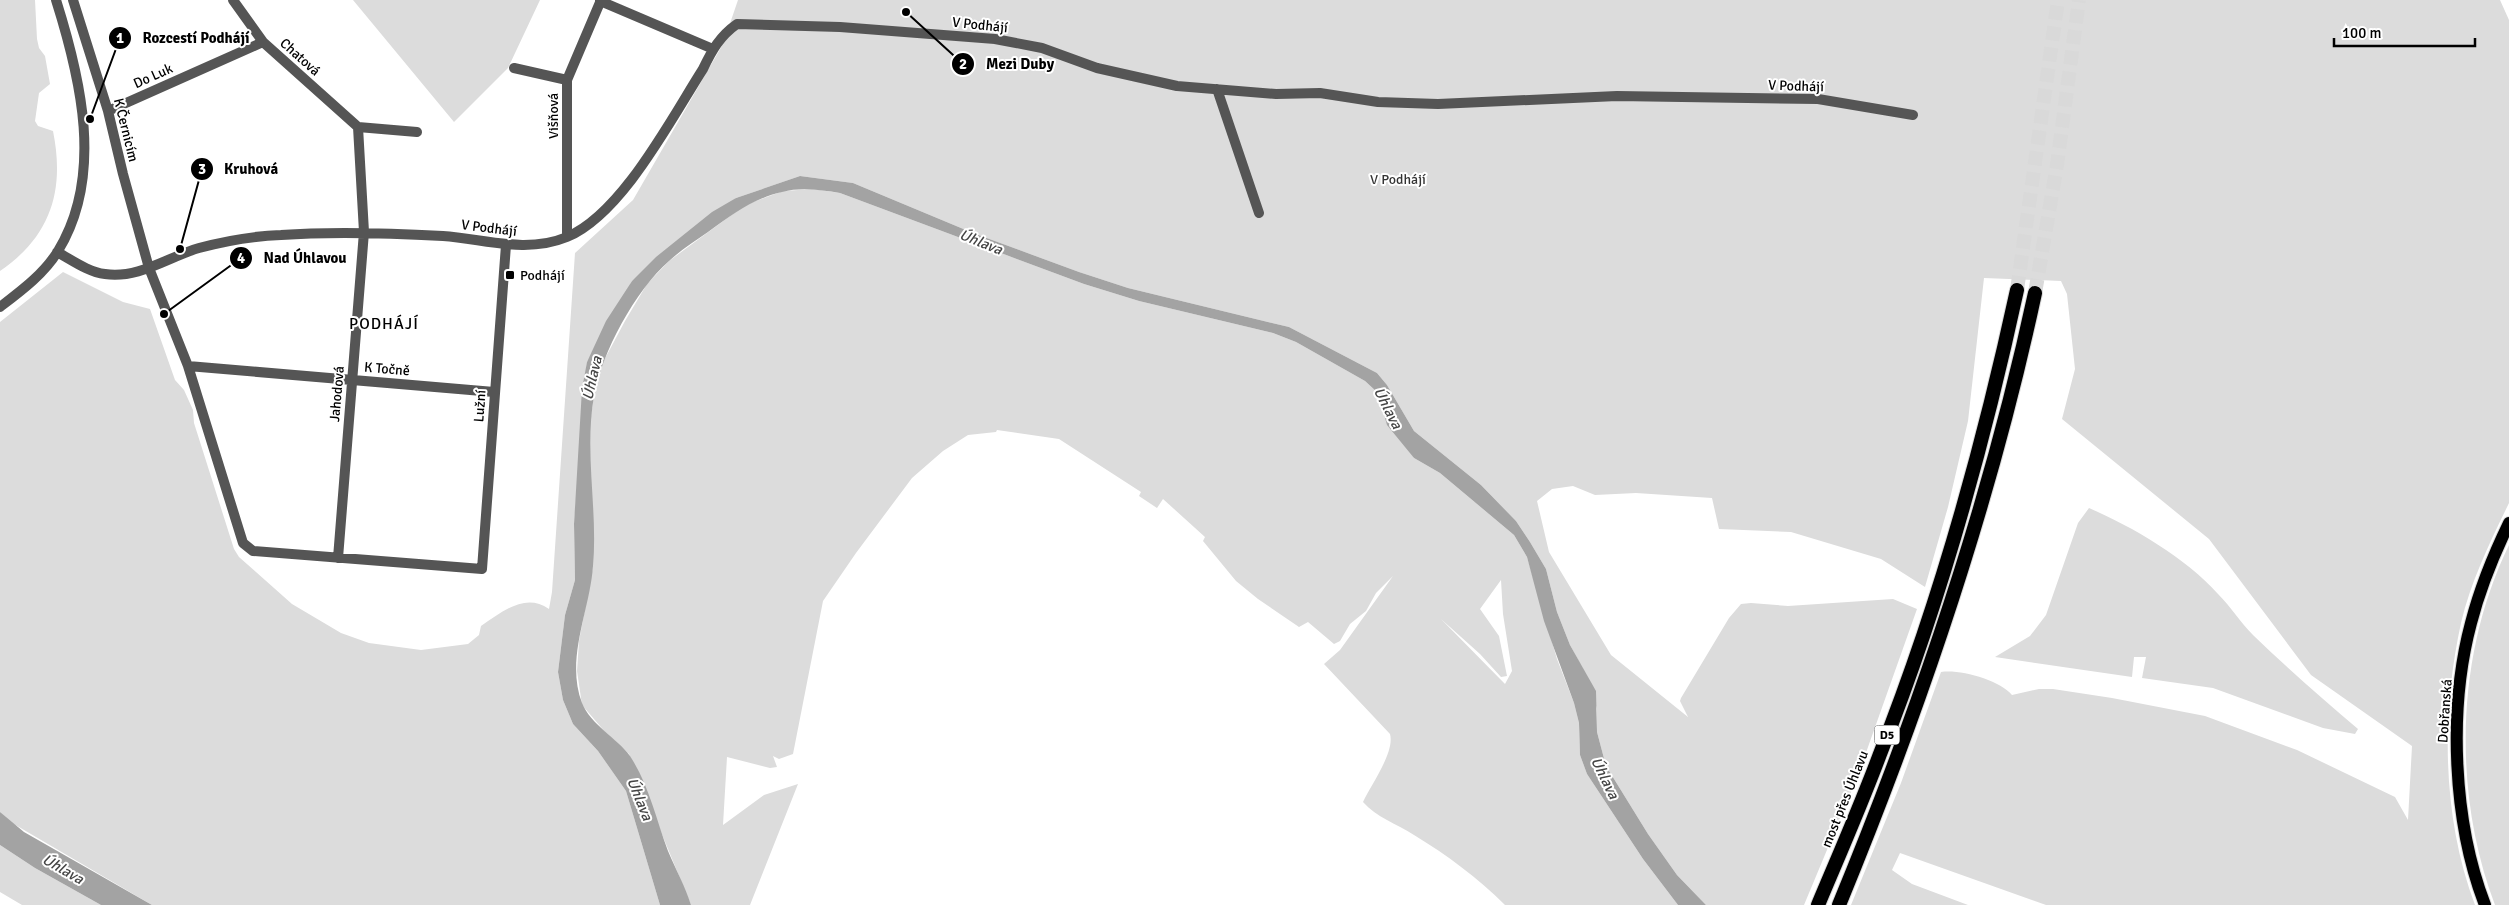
<svg xmlns="http://www.w3.org/2000/svg" width="2509" height="905" viewBox="0 0 2509 905" font-family="Signika,sans-serif">
<rect width="100%" height="100%" fill="#fff"/>
<path fill="#dcdcdc" fill-rule="evenodd" d="M 0,0 L 35,0 L 37,39 L 39,48 L 45,56 L 50,84 L 39,93 L 35,121 L 38,126 L 53,131 C 65,190 51,236 0,271 Z
M 353,0 L 540,0 L 508,68 L 454,122 Z
M 738,0 L 2500,0 L 2509,20 L 2509,503 C 2490,542 2471,581 2461,623 C 2441,714 2442,818 2475,905 L 2046,905 L 1900,853 L 1892,870 L 1912,884 L 1968,905 L 1851,905 L 1901,783 L 1941,672 C 1960,669 2000,680 2012,695 L 2039,689 L 2053,689 L 2112,698 L 2205,716 L 2297,750 L 2395,797 L 2408,820 L 2412,746 L 2311,675 L 2209,539 L 2062,419 L 2075,369 L 2067,294 L 2061,281 L 1984,278 L 1968,421 L 1948,507 L 1925,587 L 1881,559 L 1791,532 L 1719,529 L 1712,498 L 1636,493 L 1595,495 L 1573,486 L 1552,489 L 1537,501 L 1549,552 L 1611,655 L 1688,717 L 1680,701 L 1681,698 L 1729,618 L 1741,604 L 1751,603 L 1788,606 L 1893,599 L 1917,609 L 1857,778 L 1804,905 L 1706,905 L 1677,875 L 1648,834 L 1606,766 L 1597,732 L 1597,709 L 1588,678 L 1570,645 L 1557,612 L 1546,569 L 1530,542 L 1516,521 L 1481,485 L 1414,431 L 1387,385 L 1377,373 L 1289,327 L 1128,288 L 1079,272 L 973,233 L 853,183 L 800,176 L 736,198 L 632,281 L 587,362 L 574,524 L 575,580 L 565,615 L 558,672 L 563,700 L 573,724 L 598,751 L 626,791 L 660,905 L 152,905 L 7,820 L 0,812 L 0,322 L 63,272 L 123,302 L 150,309 L 175,380 L 184,390 L 193,410 L 194,423 L 234,549 L 239,557 L 292,604 L 341,633 L 369,643 L 421,650 L 468,644 L 479,635 L 481,626 C 502,612 525,592 549,609 L 552,592 L 575,253 L 633,200 L 723,44 Z
M 813,189 L 840,193 L 1084,284 L 1139,301 L 1273,333 L 1296,342 L 1365,381 L 1378,393 L 1382,410 L 1414,458 L 1440,473 L 1514,535 L 1527,557 L 1557,659 L 1574,703 L 1579,723 L 1580,755 L 1587,774 L 1643,859 L 1678,905 L 1505,905 C 1478,878 1447,855 1414,835 C 1397,824 1376,817 1363,802 C 1371,785 1395,752 1390,734 L 1324,664 L 1340,650 L 1393,576 L 1376,593 L 1366,611 L 1350,624 L 1340,641 L 1334,644 L 1308,622 L 1299,627 L 1258,599 L 1236,581 L 1203,541 L 1205,537 L 1163,499 L 1157,508 L 1139,496 L 1141,492 L 1059,439 L 997,430 L 996,432 L 968,435 L 943,451 L 912,478 L 856,553 L 823,601 L 793,754 L 779,759 L 773,756 L 777,767 L 770,768 L 727,757 L 723,825 L 764,795 L 798,784 L 750,905 L 691,905 L 629,754 L 606,733 L 582,705 L 577,671 L 579,641 L 593,567 L 589,430 L 594,395 L 602,364 L 625,321 L 647,284 L 669,261 L 745,205 L 783,191 ZM 1501,580 L 1503,614 L 1512,671 L 1505,684 L 1441,619 L 1480,654 L 1501,677 L 1507,676 L 1499,636 L 1480,609 Z
M 2089,508 C 2133,527 2186,558 2218,594 C 2231,607 2240,622 2253,635 C 2286,667 2322,698 2358,729 L 2355,734 L 2323,728 L 2213,688 L 2142,678 L 2146,657 L 2134,657 L 2132,677 L 1995,657 L 2030,636 L 2046,615 L 2078,523 Z
M 2509,545 L 2509,905 L 2495,905 C 2452,792 2456,653 2509,545 Z
M 0,845 L 35,868 L 101,905 L 22,905 L 0,892 Z"/>
<path fill="#a3a3a3" d="M 800,176 L 853,183 L 973,233 L 1079,272 L 1128,288 L 1289,327 L 1377,373 L 1387,385 L 1414,431 L 1481,485 L 1516,521 L 1530,542 L 1546,569 L 1557,612 L 1570,645 L 1596,691 L 1597,732 L 1606,766 L 1648,834 L 1677,875 L 1706,905 L 1678,905 L 1643,859 L 1587,774 L 1580,755 L 1579,723 L 1574,703 L 1544,621 L 1527,557 L 1514,535 L 1440,473 L 1414,458 L 1387,425 L 1378,393 L 1365,381 L 1296,342 L 1273,333 L 1139,301 L 1084,284 L 840,193 C 821,190 801,187 782,192 C 752,199 733,214 708,232 C 695,241 681,250 669,261 C 635,291 602,352 594,396 C 584,453 598,510 593,566 C 590,610 565,659 582,703 C 590,724 618,739 630,756 C 649,785 656,819 668,851 C 676,870 685,886 691,905 L 660,905 L 626,791 L 598,751 L 573,724 L 563,700 L 558,672 L 565,615 L 575,580 L 574,524 L 582,389 L 587,362 L 606,321 L 632,281 L 656,257 L 712,212 L 736,198 Z
M 0,812 L 24,832 L 152,905 L 101,905 L 35,868 L 0,845 Z"/>
<g fill="none" stroke-linecap="round" stroke-linejoin="round">
<path stroke="#d9d9d9" stroke-width="14" stroke-dasharray="14 7" stroke-linecap="butt" d="M 2017,290 L 2058,0
M 2035,293 L 2057,165 L 2079,0"/>
<g stroke="#dbdbdb" stroke-width="14">
<path id="major" d="M 2485,905 C 2453,822 2448,709 2471,623 C 2480,588 2493,556 2509,523"/>
</g>
<g stroke="#dbdbdb" stroke-width="16">
<path id="highway" d="M 1818,905 C 1839,855 1861,805 1880,754 C 1939,605 1983,447 2017,290
M 1839,905 C 1921,706 1990,503 2035,293"/>
</g>
<path stroke="#555" stroke-width="10" d="M 73,0 L 108,111 L 123,174 L 149,268 L 188,366 L 243,543 L 253,551 L 482,569 L 506,245
M 233,0 L 263,42 L 358,127
M 600,1 L 713,49
M 514,68 L 567,80
M 1217,89 L 1259,213
M 108,111 L 263,42
M 567,237 L 567,80 L 601,0
M 57,252 C 72,260 88,272 105,274 C 139,279 168,257 199,248 C 225,241 254,236 281,235 C 335,231 389,233 443,236 C 485,239 526,254 567,237 C 622,214 671,119 703,69 C 712,50 720,36 737,24 L 840,27 L 995,39 L 1042,48 L 1097,68 L 1177,86 L 1276,94 L 1320,93 L 1378,102 L 1438,104 L 1617,96 L 1818,99 L 1913,115
M 0,307 C 21,291 44,274 58,251 C 104,176 81,79 56,0
M 188,366 L 494,392
M 338,558 L 364,232 L 358,127 L 417,132"/>
<use href="#major" stroke="#000" stroke-width="12"/>
<use href="#highway" stroke="#000" stroke-width="14"/>
</g>
<rect fill="#000" stroke="#fff" stroke-width="2" x="505" y="270" width="10" height="10" rx="2.5"/>
<g text-anchor="middle" dominant-baseline="central" stroke-width="4" stroke-linejoin="round" paint-order="stroke">
<rect fill="#fff" stroke="#4c4c4c" stroke-width="1" x="1874.5" y="725.5" width="25" height="19" rx="4"/>
<g font-size="12" font-weight="bold" fill="#000">
<text x="1887" y="735">D5</text>
</g>
<g font-size="14" fill="#000" stroke="#fff">
<text transform="translate(980 25) rotate(6)">V Podhájí</text>
<text transform="translate(300 57) rotate(42)">Chatová</text>
<text transform="translate(153 76) rotate(-24)">Do Luk</text>
<text transform="translate(1796 86) rotate(2)">V Podhájí</text>
<text transform="translate(553 116) rotate(-90)">Višňová</text>
<text transform="translate(126 130) rotate(76)">K Černicím</text>
<text transform="translate(489 228) rotate(7)">V Podhájí</text>
<text transform="translate(387 369) rotate(5)">K Točně</text>
<text transform="translate(337 394) rotate(-85)">Jahodová</text>
<text transform="translate(480 406) rotate(-86)">Lužní</text>
<text transform="translate(2445 711) rotate(-86)">Dobřanská</text>
<text transform="translate(1845 799) rotate(-68)">most přes Úhlavu</text>
</g>
<g font-size="14" fill="#333" stroke="#fff">
<text x="1398" y="179">V Podhájí</text>
</g>
<g font-size="14" fill="#000" stroke="#fff" text-anchor="start">
<text x="520" y="275">Podhájí</text>
</g>
<g font-size="15" font-style="italic" fill="#444" stroke="#fff">
<text transform="translate(981 242) rotate(22)">Úhlava</text>
<text transform="translate(592 378) rotate(-77)">Úhlava</text>
<text transform="translate(1388 408) rotate(63)">Úhlava</text>
<text transform="translate(1605 778) rotate(64)">Úhlava</text>
<text transform="translate(640 799) rotate(68)">Úhlava</text>
<text transform="translate(63 869) rotate(30)">Úhlava</text>
</g>
<g font-size="16" letter-spacing="1" fill="#000" stroke="#fff">
<text x="384" y="324">PODHÁJÍ</text>
</g>
</g>
<path fill="none" stroke="#000" stroke-width="2" d="M90 119L120 38M906 12L963 64M180 249L202 169M164 314L241 258"/>
<g fill="#000" stroke="#fff" stroke-width="2">
<circle cx="90" cy="119" r="5"/>
<circle cx="906" cy="12" r="5"/>
<circle cx="180" cy="249" r="5"/>
<circle cx="164" cy="314" r="5"/>
<circle cx="120" cy="38" r="12"/>
<circle cx="963" cy="64" r="12"/>
<circle cx="202" cy="169" r="12"/>
<circle cx="241" cy="258" r="12"/>
</g>
<g font-size="15" text-anchor="middle" font-weight="bold" fill="#fff">
<text x="120" y="43">1</text>
<text x="963" y="69">2</text>
<text x="202" y="174">3</text>
<text x="241" y="263">4</text>
</g>
<g font-size="15" text-anchor="middle" font-weight="bold" fill="#000" stroke="#fff" stroke-width="4" stroke-linejoin="round" paint-order="stroke">
<text x="196" y="43">Rozcestí Podhájí</text>
<text x="1020" y="69">Mezi Duby</text>
<text x="251" y="174">Kruhová</text>
<text x="305" y="263">Nad Úhlavou</text>
</g>
<path d="M2334 38v8h141v-8" fill="none" stroke="#000000" stroke-width="2.5"/>
<text x="2342" y="38" font-size="15" fill="#000000" stroke="#ffffff" stroke-width="4" paint-order="stroke">100 m</text>
</svg>
